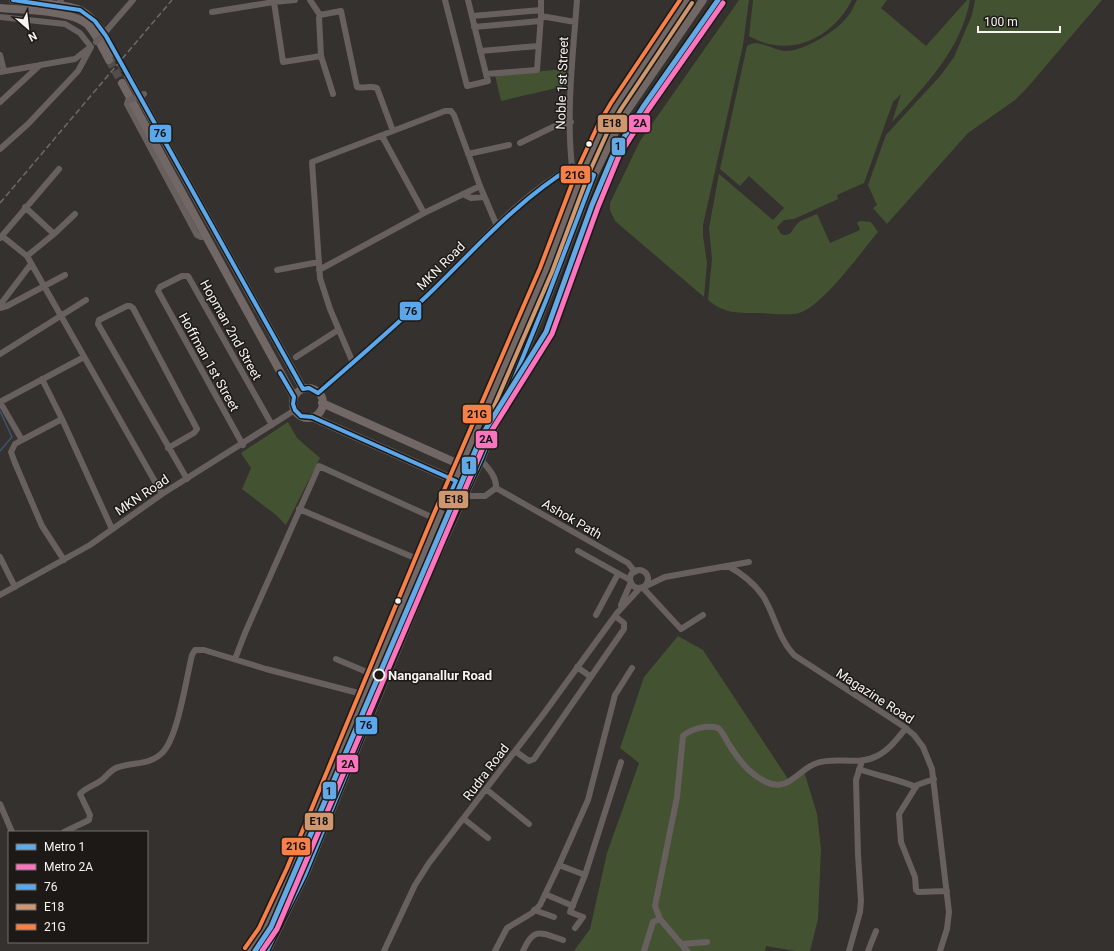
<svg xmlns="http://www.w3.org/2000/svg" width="1114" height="951" viewBox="0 0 1114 951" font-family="Roboto,sans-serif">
<rect width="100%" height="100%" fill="#34312e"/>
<path fill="#435331" d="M 739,0 L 749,0 L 743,45 L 703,225 L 703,236 L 707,263 L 704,297 L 615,221 L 610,210 L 610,203 L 640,141 Z
M 753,0 L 852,0 C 832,39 789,59 749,36 Z
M 857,0 L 887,0 L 881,8 L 926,46 L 967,0 L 970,0 C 961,50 925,86 892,122 L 901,94 L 893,102 L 864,183 L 837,195 L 838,199 L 794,219 L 784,220 L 777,227 L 781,234 C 792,238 792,228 798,223 C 803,219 811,217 817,214 L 830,243 L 860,230 L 857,222 L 861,221 L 871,222 L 878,232 C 861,252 823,306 799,313 C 786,316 770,313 756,313 C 737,313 723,313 708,300 L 712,259 L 709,228 L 719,174 L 773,220 L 784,208 L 749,176 L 740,186 L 720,169 L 747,46 C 757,38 773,50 785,51 C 803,52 837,31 848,16 C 852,12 854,5 857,0 Z
M 975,0 L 1102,0 L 1027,88 L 1015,100 L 968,133 L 887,224 L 873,208 L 877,205 L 868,185 L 886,135 L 941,75 L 954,57 L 972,15 Z
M 566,69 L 565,83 L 561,87 L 501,101 L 495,75 Z
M 288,422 L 297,438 L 320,458 L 286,525 L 276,515 L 242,489 L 251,468 L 241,453 Z
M 678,636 L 703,650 L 788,779 L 803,768 L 817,814 L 821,849 L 818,919 L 810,951 L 795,951 L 766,946 L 765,951 L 574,951 L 590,929 L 607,853 L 639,763 L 620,748 L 644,677 Z"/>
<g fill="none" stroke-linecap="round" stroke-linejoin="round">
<path stroke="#405174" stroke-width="1.5" d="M 0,411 L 12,437 L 0,451"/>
<path stroke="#514e4b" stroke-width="8" stroke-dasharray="8 4" stroke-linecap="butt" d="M 114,53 L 128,76
M 109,60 L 122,83"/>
<path stroke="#67605e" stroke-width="6" d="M 60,0 L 61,0
M 295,0 L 274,2 L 283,62 L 321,56 L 319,18 L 320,15 L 310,0
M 445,0 L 467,86 L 488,81 L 486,74
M 468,0 L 486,74 L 537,70 L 541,16
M 541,0 L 541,16 L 575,22
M 212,12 L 274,2
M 320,15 L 341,11 L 357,87 C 365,89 369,85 377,88 L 393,131
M 472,16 L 541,10
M 0,17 L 65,24 L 80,33 L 91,47 L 78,71 L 28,124 L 0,149
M 474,27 L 540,21
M 107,30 L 133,0
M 480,51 L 538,46
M 0,55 L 4,71
M 321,56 L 333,94
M 0,72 L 75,59 L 89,48
M 128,101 L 127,104 L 197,235 L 201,237 L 207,236
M 0,102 L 40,65
M 382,136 L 424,213
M 520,143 L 555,126 L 571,122
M 468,154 L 509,145
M 572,167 C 566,112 573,55 577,0
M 463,194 L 471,198 L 484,197
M 25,207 L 54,234
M 2,236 L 27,256 L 162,494
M 0,238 L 59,169
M 27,256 L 54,234 L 75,214
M 277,270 L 319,262
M 319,270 L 424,213 L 480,186
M 0,305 L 31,264
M 0,308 L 7,306 L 65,275
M 0,354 L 86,300
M 296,357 L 338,330
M 353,363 L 330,309 L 320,278 L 312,162 L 445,111 L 451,111 L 454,115 L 480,186 L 497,226
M 42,379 L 62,419
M 318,393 C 357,359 397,325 434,289 C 477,247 518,196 572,167 L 583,171
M 0,402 L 22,440 L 62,419 L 112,529
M 0,402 L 84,357
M 22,440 L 15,444 L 11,452 L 15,463 L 42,526 L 64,560
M 243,445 L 158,291 L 160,287 L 182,276 L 188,276 L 272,425
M 168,448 L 194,433 L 197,429 L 133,308 L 130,306 L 127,306 L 99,320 L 98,324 L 187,479
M 496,488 L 628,563 L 635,572
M 466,496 L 485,496 L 496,488 C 497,477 488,468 481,460
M 299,509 L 422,561
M 578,551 L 630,580
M 0,557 L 15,587
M 728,566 C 741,573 754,583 763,596 C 775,615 778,638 794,655 L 903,726 L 914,735 L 923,747 L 932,769 L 949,912 L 947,929 L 940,951
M630 579a9 9 0 1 1 18 0a9 9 0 1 1-18 0Z
M 646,586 L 665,577 L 749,562
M 643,588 L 681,629 L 703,615
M 0,595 L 90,545 L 162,494 L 295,410
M 621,605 L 631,582
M 596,615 L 618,574
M 235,659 L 245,633 L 319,466 L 438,520
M 336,659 L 374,675
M 577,667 L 591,677
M 515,751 L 529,761 L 534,759 L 624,629 L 624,623 L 615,616
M 859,769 C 878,776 897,779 916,787
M 934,779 L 917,785 L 899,814 L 901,842 L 915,877 L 916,890 L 918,892 L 947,891
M 486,789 L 529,824
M 0,804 L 12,832
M 464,819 L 488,838
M 64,832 L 89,820 L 90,815 L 80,794 C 86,787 96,785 103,779 C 109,774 111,769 119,767 C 134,762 150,765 162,753 C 178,738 186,679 192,655 L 195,650 L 204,650 L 266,669 L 366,695
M 559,865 L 585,875
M 545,894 L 573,906
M 534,910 L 554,917
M 575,928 L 583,917 L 570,912 L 585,875 L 621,762
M 682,944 L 707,942
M 384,951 L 415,885 L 429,863 L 542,716 L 617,613 L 640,588
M 495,951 L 507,928 L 532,913 L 540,905 L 559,865 L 588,800 L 615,695 L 632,668
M 523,951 C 534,926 541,933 563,940
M 644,951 L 653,922 L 660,919
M 687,951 L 660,919 L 655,906 L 677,797 L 683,736 C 692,728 707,725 718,728 C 723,732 725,738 728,743 C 739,760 748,773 766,782 C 789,793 798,769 817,763 C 837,756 858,766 877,756 C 889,750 898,738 906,728
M 849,951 L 860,912 L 861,901 L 858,855 L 856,780 L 862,761
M 868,951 L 876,931"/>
<path stroke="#716866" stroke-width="8" d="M 13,0 C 28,2 68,4 80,10 C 97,19 107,37 114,53
M 0,8 C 22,10 73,10 88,25 C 97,35 103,49 109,60
M 128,76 L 303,389
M 122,83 L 294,397
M293 403a15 15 0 1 1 30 0a15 15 0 1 1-30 0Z
M 322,403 L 463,466
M 312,417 L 456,481
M 250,951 L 264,931 L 292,870 L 438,520 L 546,270 L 583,171 L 603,128 L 616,106 L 687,0
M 267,951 L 305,875 L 430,570 L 481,460 L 547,298 L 594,175 L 622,118 L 703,0"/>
<path stroke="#706b6a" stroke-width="1.5" stroke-dasharray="6 3" stroke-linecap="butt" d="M 0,203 L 172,0"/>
<path stroke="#67605e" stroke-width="6" d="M 96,42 L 107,30
M 128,101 L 144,94"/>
<g stroke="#1c1916" stroke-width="7">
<path id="bus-1" d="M 13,0 L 80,10 L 95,21 L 106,36 L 303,389 L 309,388 L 318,393 C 357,359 396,326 434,289 C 478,246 518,200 572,167 L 594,175 L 547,298 L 481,460 L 430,570 L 305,875 L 267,951
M 280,373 L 294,397 L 293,404 L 295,410 L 301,416 L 312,417 L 456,481 L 444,507"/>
</g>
<g stroke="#1c1916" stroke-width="7">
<path id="bus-2" d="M 257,951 L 269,934 L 298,872 L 444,522 L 552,272 L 589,173 L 608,131 L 621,109 L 692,3"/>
</g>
<g stroke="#1c1916" stroke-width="7">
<path id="bus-3" d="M 245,948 L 259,928 L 287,868 L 432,518 L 540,268 L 578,168 L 598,125 L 611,103 L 680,0"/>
</g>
<use href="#bus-1" stroke="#5aa8eb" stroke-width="4"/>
<use href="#bus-2" stroke="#cd976f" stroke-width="4"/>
<use href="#bus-3" stroke="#f78048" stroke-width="4"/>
<g stroke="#1c1916" stroke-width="8">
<path id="metro-1" d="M 255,951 L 271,927 L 482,435 L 546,332 L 592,205 L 614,153 L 643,107 L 718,0"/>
</g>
<g stroke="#1c1916" stroke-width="8">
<path id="metro-2" d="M 262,951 L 277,929 L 487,438 L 552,334 L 598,207 L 619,156 L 648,110 L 723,3"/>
</g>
<use href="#metro-1" stroke="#63a9e6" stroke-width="5"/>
<use href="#metro-2" stroke="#fc73be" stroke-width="5"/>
</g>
<g fill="#f8f4f1" stroke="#1c1916" stroke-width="1.5">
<circle cx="589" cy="144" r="3.5"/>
<circle cx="398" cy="601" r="3.5"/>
</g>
<circle fill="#1c1916" stroke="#f8f4f1" stroke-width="2" cx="379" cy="675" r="5.5"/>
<g text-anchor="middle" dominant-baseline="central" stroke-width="3" stroke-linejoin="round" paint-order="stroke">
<g font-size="13" fill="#f8f4f1" stroke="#1c1916">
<text transform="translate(562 83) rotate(-88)">Noble 1st Street</text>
<text transform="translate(441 266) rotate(-45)">MKN Road</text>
<text transform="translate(231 330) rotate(61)">Hopman 2nd Street</text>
<text transform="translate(209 362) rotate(61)">Hoffman 1st Street</text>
<text transform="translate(142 495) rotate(-34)">MKN Road</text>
<text transform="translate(572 519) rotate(30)">Ashok Path</text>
<text transform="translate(875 696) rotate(33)">Magazine Road</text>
<text transform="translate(486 772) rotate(-53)">Rudra Road</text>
</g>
<g font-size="13" font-weight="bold" fill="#f8f4f1" stroke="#1c1916" text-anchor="start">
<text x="388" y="675">Nanganallur Road</text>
</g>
</g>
<g stroke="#1c1916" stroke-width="1.5">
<rect x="628" y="114" width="23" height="19" rx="4" fill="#fc73be"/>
<rect x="597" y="114" width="31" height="19" rx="4" fill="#cd976f"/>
<rect x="149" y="124" width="23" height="19" rx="4" fill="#5aa8eb"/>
<rect x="611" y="137" width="15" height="19" rx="4" fill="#63a9e6"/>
<rect x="560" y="165" width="31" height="19" rx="4" fill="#f78048"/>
<rect x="399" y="301" width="23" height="20" rx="4" fill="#5aa8eb"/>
<rect x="462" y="404" width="30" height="20" rx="4" fill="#f78048"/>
<rect x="475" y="430" width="23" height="19" rx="4" fill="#fc73be"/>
<rect x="461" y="456" width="16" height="19" rx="4" fill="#63a9e6"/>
<rect x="438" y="490" width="31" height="19" rx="4" fill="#cd976f"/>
<rect x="355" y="716" width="23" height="19" rx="4" fill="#5aa8eb"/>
<rect x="336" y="754" width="23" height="19" rx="4" fill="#fc73be"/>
<rect x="322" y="781" width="15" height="19" rx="4" fill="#63a9e6"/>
<rect x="304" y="812" width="30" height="19" rx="4" fill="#cd976f"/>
<rect x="281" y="837" width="30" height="19" rx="4" fill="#f78048"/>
</g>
<g font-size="11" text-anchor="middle" font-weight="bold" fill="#111">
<text x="640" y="127">2A</text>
<text x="612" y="127">E18</text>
<text x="160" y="137">76</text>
<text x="618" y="150">1</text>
<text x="575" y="179">21G</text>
<text x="411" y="315">76</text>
<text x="477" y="418">21G</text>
<text x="486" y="443">2A</text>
<text x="469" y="469">1</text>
<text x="454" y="503">E18</text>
<text x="366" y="729">76</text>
<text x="348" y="768">2A</text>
<text x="329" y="795">1</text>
<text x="319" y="825">E18</text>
<text x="296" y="850">21G</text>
</g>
<rect x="8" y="831" width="140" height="112" fill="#1c1916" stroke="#74716e"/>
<rect x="16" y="844" width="20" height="6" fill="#63a9e6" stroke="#74716e"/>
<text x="44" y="851" font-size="12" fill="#f8f4f1">Metro 1</text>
<rect x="16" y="864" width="20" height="6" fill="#fc73be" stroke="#74716e"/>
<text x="44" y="871" font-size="12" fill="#f8f4f1">Metro 2A</text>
<rect x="16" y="884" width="20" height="6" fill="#5aa8eb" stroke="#74716e"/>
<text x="44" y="891" font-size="12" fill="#f8f4f1">76</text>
<rect x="16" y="904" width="20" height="6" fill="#cd976f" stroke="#74716e"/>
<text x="44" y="911" font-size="12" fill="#f8f4f1">E18</text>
<rect x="16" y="924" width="20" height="6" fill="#f78048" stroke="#74716e"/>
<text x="44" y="931" font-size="12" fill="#f8f4f1">21G</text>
<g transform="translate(28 28) rotate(152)" stroke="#1c1916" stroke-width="3" paint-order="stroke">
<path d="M0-3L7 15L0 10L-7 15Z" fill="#f8f4f1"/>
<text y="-6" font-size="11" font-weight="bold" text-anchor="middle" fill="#f8f4f1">N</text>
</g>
<path d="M978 26v6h82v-6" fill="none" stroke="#f8f4f1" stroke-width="2"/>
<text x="984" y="26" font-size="12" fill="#f8f4f1" stroke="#1c1916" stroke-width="3" paint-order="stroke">100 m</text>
</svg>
